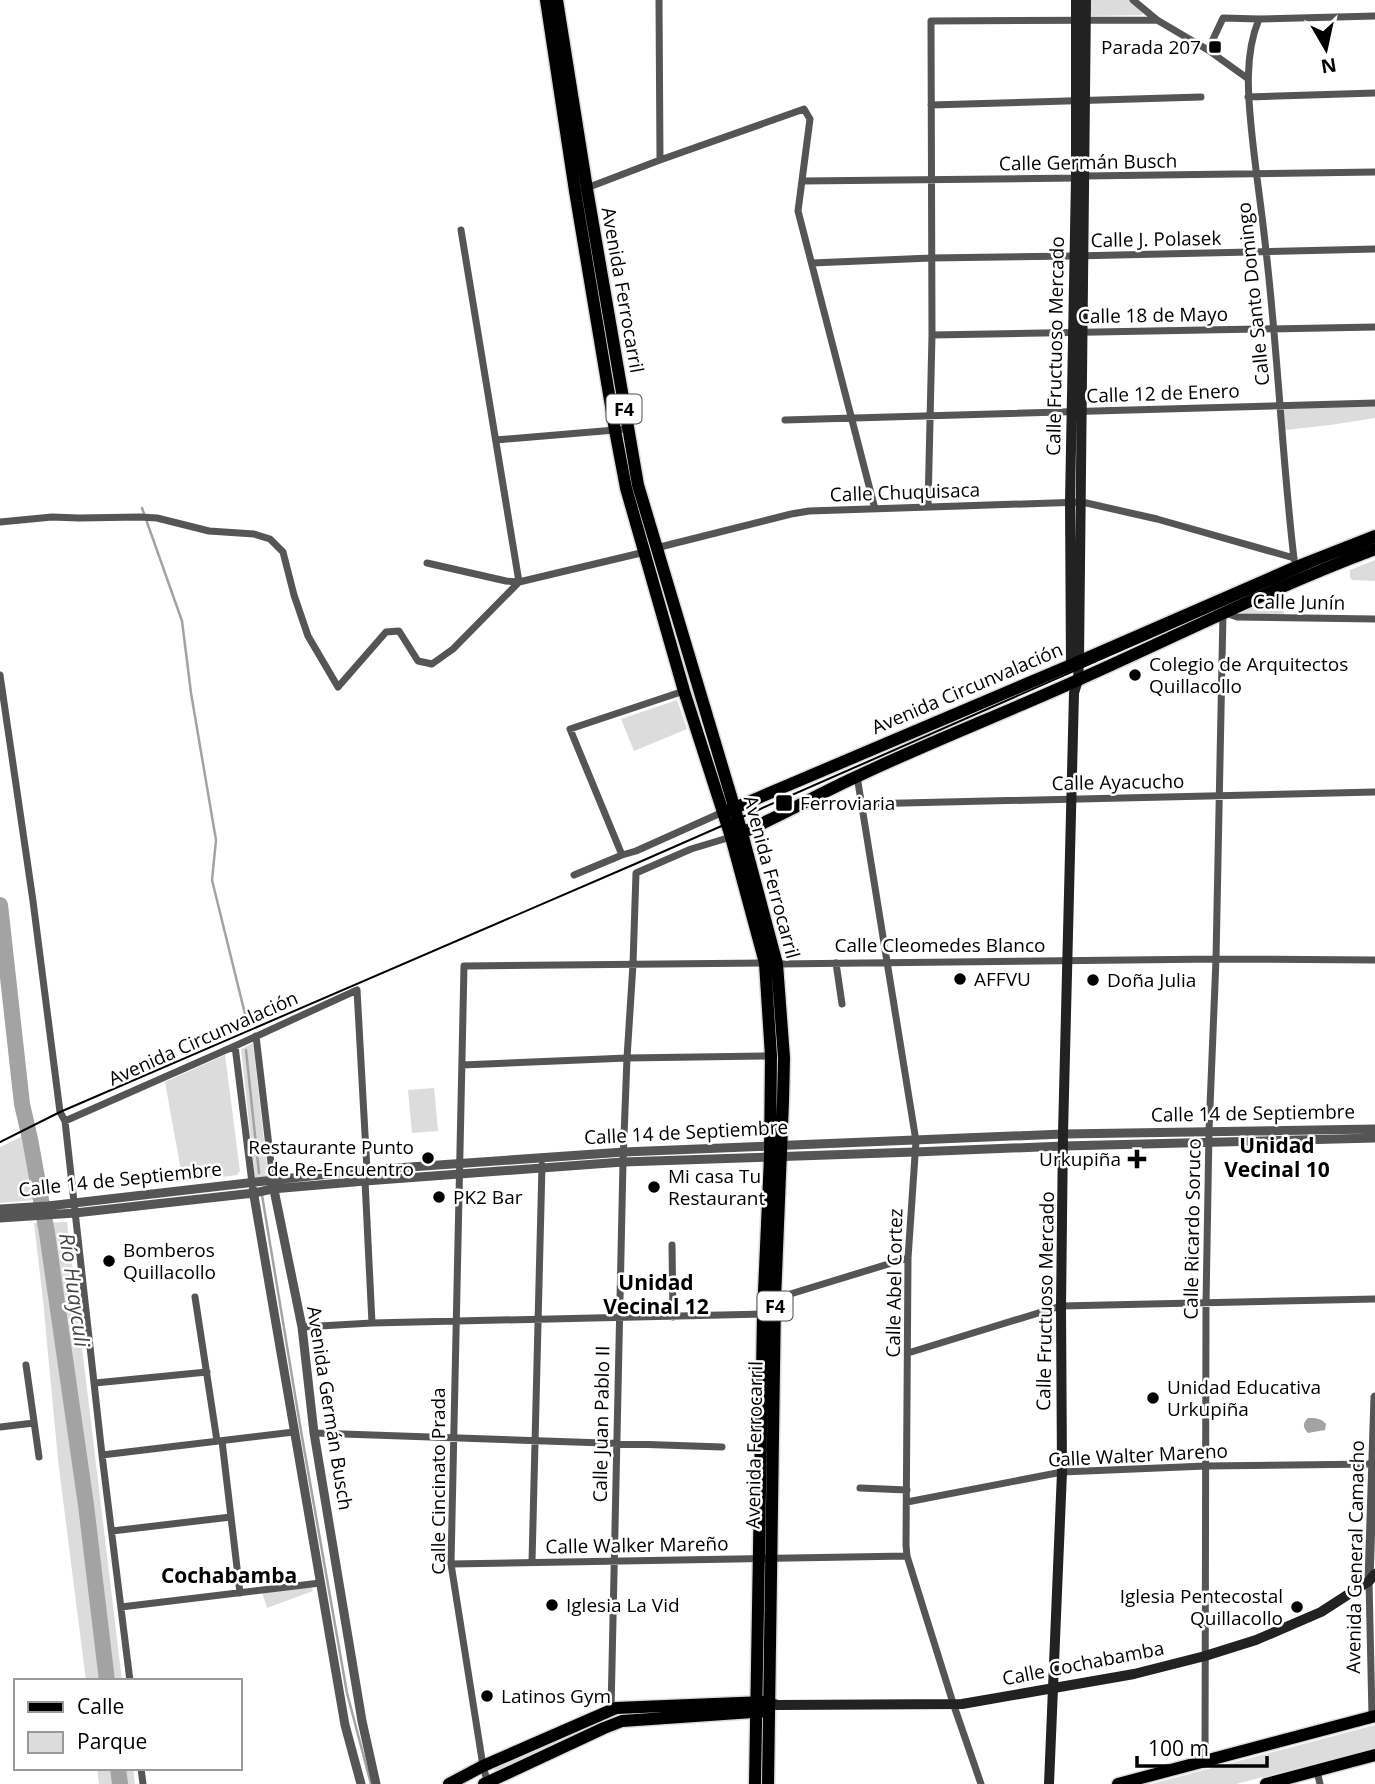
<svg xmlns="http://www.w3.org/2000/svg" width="1375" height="1784" viewBox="0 0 1375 1784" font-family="'Open Sans',sans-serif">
<rect width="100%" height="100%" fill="#fff"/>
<path fill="#dcdcdc" d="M 1089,0 L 1129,0 L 1142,10 L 1143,13 L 1142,15 L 1092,16 L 1090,14 Z
M 1375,406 L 1375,418 L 1330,425 L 1285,430 L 1284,409 L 1287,408 Z
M 1375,560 L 1375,581 L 1352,580 L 1350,577 L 1350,570 Z
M 1282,593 L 1284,616 L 1242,617 L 1241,613 L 1243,611 Z
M 677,700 L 687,729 L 634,751 L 621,719 Z
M 253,1043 L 268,1176 L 255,1178 L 241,1049 Z
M 225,1055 L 240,1171 L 237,1175 L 183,1182 L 165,1082 Z
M 434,1088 L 438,1131 L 412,1133 L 408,1090 Z
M 23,1136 L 35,1200 L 0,1203 L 0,1147 Z
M 67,1222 L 122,1681 L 86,1681 L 58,1460 L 43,1300 L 34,1223 Z
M 311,1586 L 313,1591 L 267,1608 L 262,1592 Z
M 602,1720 L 603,1724 L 495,1773 L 494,1771 L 495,1767 Z
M 1375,1725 L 1375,1748 L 1236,1784 L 1151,1784 Z
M 97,1768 L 133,1768 L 135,1784 L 99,1784 Z"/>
<path fill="#a3a3a3" d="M 1308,1418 C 1315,1418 1321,1418 1326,1424 L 1325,1430 L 1308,1433 C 1303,1428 1302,1423 1308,1418 Z"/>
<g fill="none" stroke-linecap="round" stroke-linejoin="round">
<path stroke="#a3a3a3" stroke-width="2.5" d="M 142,508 L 182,621 L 191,693 L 216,840 L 212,880 L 246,1018
M 246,1050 L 259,1173
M 262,1195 L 301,1431 L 347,1693 L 371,1784"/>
<path stroke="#a3a3a3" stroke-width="16" d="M 0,905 L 22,1104 L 30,1139 L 47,1233 L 86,1505 L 107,1681
M 118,1768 L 120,1784"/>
<g stroke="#dbdbdb" stroke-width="15">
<path id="primary" d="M 725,812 L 1071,665 L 1296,567 L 1375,536
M 734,836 C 776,819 816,795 858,776 C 930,742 1005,713 1078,680 C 1177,636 1273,587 1375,549
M 449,1784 L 483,1766 L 616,1708 L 765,1702
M 484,1784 L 604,1728 L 622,1721 L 767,1711
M 1118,1784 L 1375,1716
M 1266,1784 L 1375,1755"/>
</g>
<g stroke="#dbdbdb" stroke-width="15">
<path id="trunk" d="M 546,0 L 575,191 L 615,430 L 626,488 L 684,691 L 731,837 L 765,963 L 771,1056 L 770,1157 L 763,1314 L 755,1784
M 557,0 L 587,189 L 638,485 L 742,833 L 777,964 L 784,1058 L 783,1101 L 775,1299 L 768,1784"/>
</g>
<path stroke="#555" stroke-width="7" d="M 659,0 L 660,160
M 1133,0 L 1157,20 L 1208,50 L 1247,78
M 1259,19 C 1244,55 1248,97 1252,135 C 1256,174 1262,212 1266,251 C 1278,354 1282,457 1294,559
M 1208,50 L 1223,18 L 1259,19 L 1375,16
M 1248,97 L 1375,93
M 931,105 L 1201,97
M 802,181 L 1076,178 L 1084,176 L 1375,172
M 584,189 L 660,160 L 804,109 L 810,119 L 798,211 L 875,509
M 461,230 L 519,582
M 812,263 L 931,258 L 1074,256 L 1375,249
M 932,335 L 1375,327
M 785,420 L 1375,403
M 496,440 L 627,429
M 928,507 L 932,335 L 931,21 L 1157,20
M 0,522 L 52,517 L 79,518 L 140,517 L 157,518 L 209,531 L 254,534 L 270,539 L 283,552 L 294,595 L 308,636 L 338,687 L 386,632 L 399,631 L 418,661 L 432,664 L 453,649 L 519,582
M 656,548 L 791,514 L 809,511 L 1082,502 L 1157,519 L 1294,558
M 427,563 L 506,581 L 519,582 L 645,552
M 0,675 L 33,901 L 60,1112 L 65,1121 L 102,1455 L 130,1681
M 857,776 L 916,1141 L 908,1258 L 906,1545 L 907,1556 L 953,1703 L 981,1784
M 862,804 L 1375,792
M 622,855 L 570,729 L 684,691
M 574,875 L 622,855 L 636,851 L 723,812
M 836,963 L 842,1004
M 777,964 L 1216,959 L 1375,960
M 256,1036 L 273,1180
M 235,1046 L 252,1183
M 462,1065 L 627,1058 L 771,1056
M 65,1121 L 235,1046 L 357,990 L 367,1170 L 365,1181 L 372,1323
M 672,1245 L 673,1317
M 195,1297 L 217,1441
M 774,1299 L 908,1258
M 302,1327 L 372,1323 L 764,1314
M 908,1353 L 1061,1306 L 1375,1299
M 26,1365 L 39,1457
M 95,1383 L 207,1372
M 0,1427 L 34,1423
M 314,1433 L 722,1447
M 222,1441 L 240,1593
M 102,1455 L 294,1432
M 860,1488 L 907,1490
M 907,1502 L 1062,1472 L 1206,1466 L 1374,1464
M 112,1531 L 231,1517
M 532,1562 L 542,1165
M 451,1564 L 907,1556
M 1369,1581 L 1372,1716
M 121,1607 L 320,1583
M 611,1711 L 623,1162 L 627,1058 L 633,964 L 636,873 L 691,849 L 731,837
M 1205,1762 L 1206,1304 L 1209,1131 L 1216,959 L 1223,612 L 1237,617 L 1375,619
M 141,1768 L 143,1784
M 1317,1771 L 1320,1784
M 488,1784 L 483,1766 L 451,1564 L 464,966 L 765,963"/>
<path stroke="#555" stroke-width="9" d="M 273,1185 L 302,1327 L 314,1433 L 362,1721 L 376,1784
M 253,1190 L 345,1725 L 361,1784
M 0,1209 L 48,1206 L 273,1180 L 367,1170 L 624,1152 L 1063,1134 L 1375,1129
M 0,1218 L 75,1213 L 254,1193 L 272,1189 L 365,1181 L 623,1162 L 915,1152 L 1064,1146 L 1375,1138
M 1369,1581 L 1375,1397"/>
<path stroke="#222" stroke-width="10" d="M 1071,665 L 1070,502 L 1076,178 L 1076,0
M 769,1702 L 777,1705 L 962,1704 L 1134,1674 L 1205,1656 L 1256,1640 L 1321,1612 L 1369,1581 L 1375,1574
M 1049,1784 L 1062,1472 L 1061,1306 L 1063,1134 L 1074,693 L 1078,680 L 1079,660 L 1086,0"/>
<use href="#primary" stroke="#000" stroke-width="12"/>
<use href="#trunk" stroke="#000" stroke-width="12"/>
<path stroke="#000" stroke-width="2" d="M 0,1142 L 60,1112 L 635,864 L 1331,558 L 1375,542"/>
</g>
<g fill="#000" stroke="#fff" stroke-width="2.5">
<rect x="1208" y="40" width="14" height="14" rx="3.5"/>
<circle cx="1135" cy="675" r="7"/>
<rect x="775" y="794" width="18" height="18" rx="3.5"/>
<circle cx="960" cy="979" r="7"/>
<circle cx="1093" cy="980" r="7"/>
<circle cx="428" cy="1158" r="7"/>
<path d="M1133.5 1148.5h7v7h7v7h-7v7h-7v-7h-7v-7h7z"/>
<circle cx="654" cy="1187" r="7"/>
<circle cx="439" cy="1197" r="7"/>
<circle cx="109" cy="1261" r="7"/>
<circle cx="1153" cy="1398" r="7"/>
<circle cx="552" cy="1605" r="7"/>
<circle cx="1297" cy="1607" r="7"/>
<circle cx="487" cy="1696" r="7"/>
</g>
<g text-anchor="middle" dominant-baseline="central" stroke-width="5" stroke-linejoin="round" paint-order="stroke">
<g fill="#fff" stroke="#4c4c4c" stroke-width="2">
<rect x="606.5" y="394.5" width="35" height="29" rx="5"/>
<rect x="757.5" y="1291.5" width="35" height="29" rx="5"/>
</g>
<g font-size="18" font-weight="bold" fill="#000">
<text x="624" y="409">F4</text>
<text x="775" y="1306">F4</text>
</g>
<g font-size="19" fill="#000" stroke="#fff" text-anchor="start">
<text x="1201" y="47" text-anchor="end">Parada 207</text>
<text x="1149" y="664">Colegio de Arquitectos<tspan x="1149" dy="22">Quillacollo</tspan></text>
<text x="800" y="803">Ferroviaria</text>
<text x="974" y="979">AFFVU</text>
<text x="1107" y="980">Doña Julia</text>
<text x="414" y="1147" text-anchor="end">Restaurante Punto<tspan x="414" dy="22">de Re-Encuentro</tspan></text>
<text x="1121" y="1159" text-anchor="end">Urkupiña</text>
<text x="668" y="1176">Mi casa Tu<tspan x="668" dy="22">Restaurant</tspan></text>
<text x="453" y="1197">PK2 Bar</text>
<text x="123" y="1250">Bomberos<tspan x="123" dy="22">Quillacollo</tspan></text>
<text x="1167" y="1387">Unidad Educativa<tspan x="1167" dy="22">Urkupiña</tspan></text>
<text x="1283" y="1596" text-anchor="end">Iglesia Pentecostal<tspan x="1283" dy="22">Quillacollo</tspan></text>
<text x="566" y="1605">Iglesia La Vid</text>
<text x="501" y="1696">Latinos Gym</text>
</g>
<g font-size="19" fill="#000" stroke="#fff">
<text transform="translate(1088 162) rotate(-1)">Calle Germán Busch</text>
<text transform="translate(1156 239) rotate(-1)">Calle J. Polasek</text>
<text transform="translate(623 290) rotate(80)">Avenida Ferrocarril</text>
<text transform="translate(1253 294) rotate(-96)">Calle Santo Domingo</text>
<text transform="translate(1153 315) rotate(-1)">Calle 18 de Mayo</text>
<text transform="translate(1055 346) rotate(-89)">Calle Fructuoso Mercado</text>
<text transform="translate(1163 393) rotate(-2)">Calle 12 de Enero</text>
<text transform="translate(905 492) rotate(-2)">Calle Chuquisaca</text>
<text transform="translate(1299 602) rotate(1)">Calle Junín</text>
<text transform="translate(967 688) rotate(-23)">Avenida Circunvalación</text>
<text transform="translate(1118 782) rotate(-1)">Calle Ayacucho</text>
<text transform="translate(772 877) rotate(75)">Avenida Ferrocarril</text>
<text x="940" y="945">Calle Cleomedes Blanco</text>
<text transform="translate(203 1038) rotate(-24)">Avenida Circunvalación</text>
<text transform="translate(1253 1113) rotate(-1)">Calle 14 de Septiembre</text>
<text transform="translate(686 1132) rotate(-3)">Calle 14 de Septiembre</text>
<text transform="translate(120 1179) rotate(-6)">Calle 14 de Septiembre</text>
<text transform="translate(1192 1229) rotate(-89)">Calle Ricardo Soruco</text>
<text transform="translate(894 1283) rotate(-89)">Calle Abel Cortez</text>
<text transform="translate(1045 1301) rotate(-89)">Calle Fructuoso Mercado</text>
<text transform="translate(330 1408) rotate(81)">Avenida Germán Busch</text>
<text transform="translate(601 1424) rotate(-89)">Calle Juan Pablo II</text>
<text transform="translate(754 1445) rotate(-89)">Avenida Ferrocarril</text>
<text transform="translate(1138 1455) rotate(-3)">Calle Walter Mareno</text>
<text transform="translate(438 1481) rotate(-90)">Calle Cincinato Prada</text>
<text transform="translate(637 1545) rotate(-1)">Calle Walker Mareño</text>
<text transform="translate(1355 1557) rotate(-89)">Avenida General Camacho</text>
<text transform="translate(1083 1663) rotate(-11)">Calle Cochabamba</text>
</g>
<g font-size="21" font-weight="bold" fill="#000" stroke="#fff">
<text x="1277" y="1145">Unidad<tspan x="1277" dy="24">Vecinal 10</tspan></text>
<text x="656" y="1282">Unidad<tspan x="656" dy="24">Vecinal 12</tspan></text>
<text x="229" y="1575">Cochabamba</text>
</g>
<g font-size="21" font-style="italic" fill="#444" stroke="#fff">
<text transform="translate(75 1290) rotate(82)">Río Huayculi</text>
</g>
</g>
<rect x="14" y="1679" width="228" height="91" fill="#ffffff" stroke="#999999" stroke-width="2"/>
<rect x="28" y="1702" width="35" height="10" fill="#000000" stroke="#999999" stroke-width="2"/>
<text x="77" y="1714" font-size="21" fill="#000000">Calle</text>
<rect x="28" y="1732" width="35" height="21" fill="#dcdcdc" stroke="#999999" stroke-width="2"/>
<text x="77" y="1749" font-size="21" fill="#000000">Parque</text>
<g transform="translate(1326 49) rotate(171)" stroke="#ffffff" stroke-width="5" paint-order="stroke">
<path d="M0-5L12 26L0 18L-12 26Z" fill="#000000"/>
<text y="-10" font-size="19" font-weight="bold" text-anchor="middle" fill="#000000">N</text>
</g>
<path d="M1137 1756v10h130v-10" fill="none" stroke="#000000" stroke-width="3.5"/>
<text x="1148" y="1756" font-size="21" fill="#000000" stroke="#ffffff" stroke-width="5" paint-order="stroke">100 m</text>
</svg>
